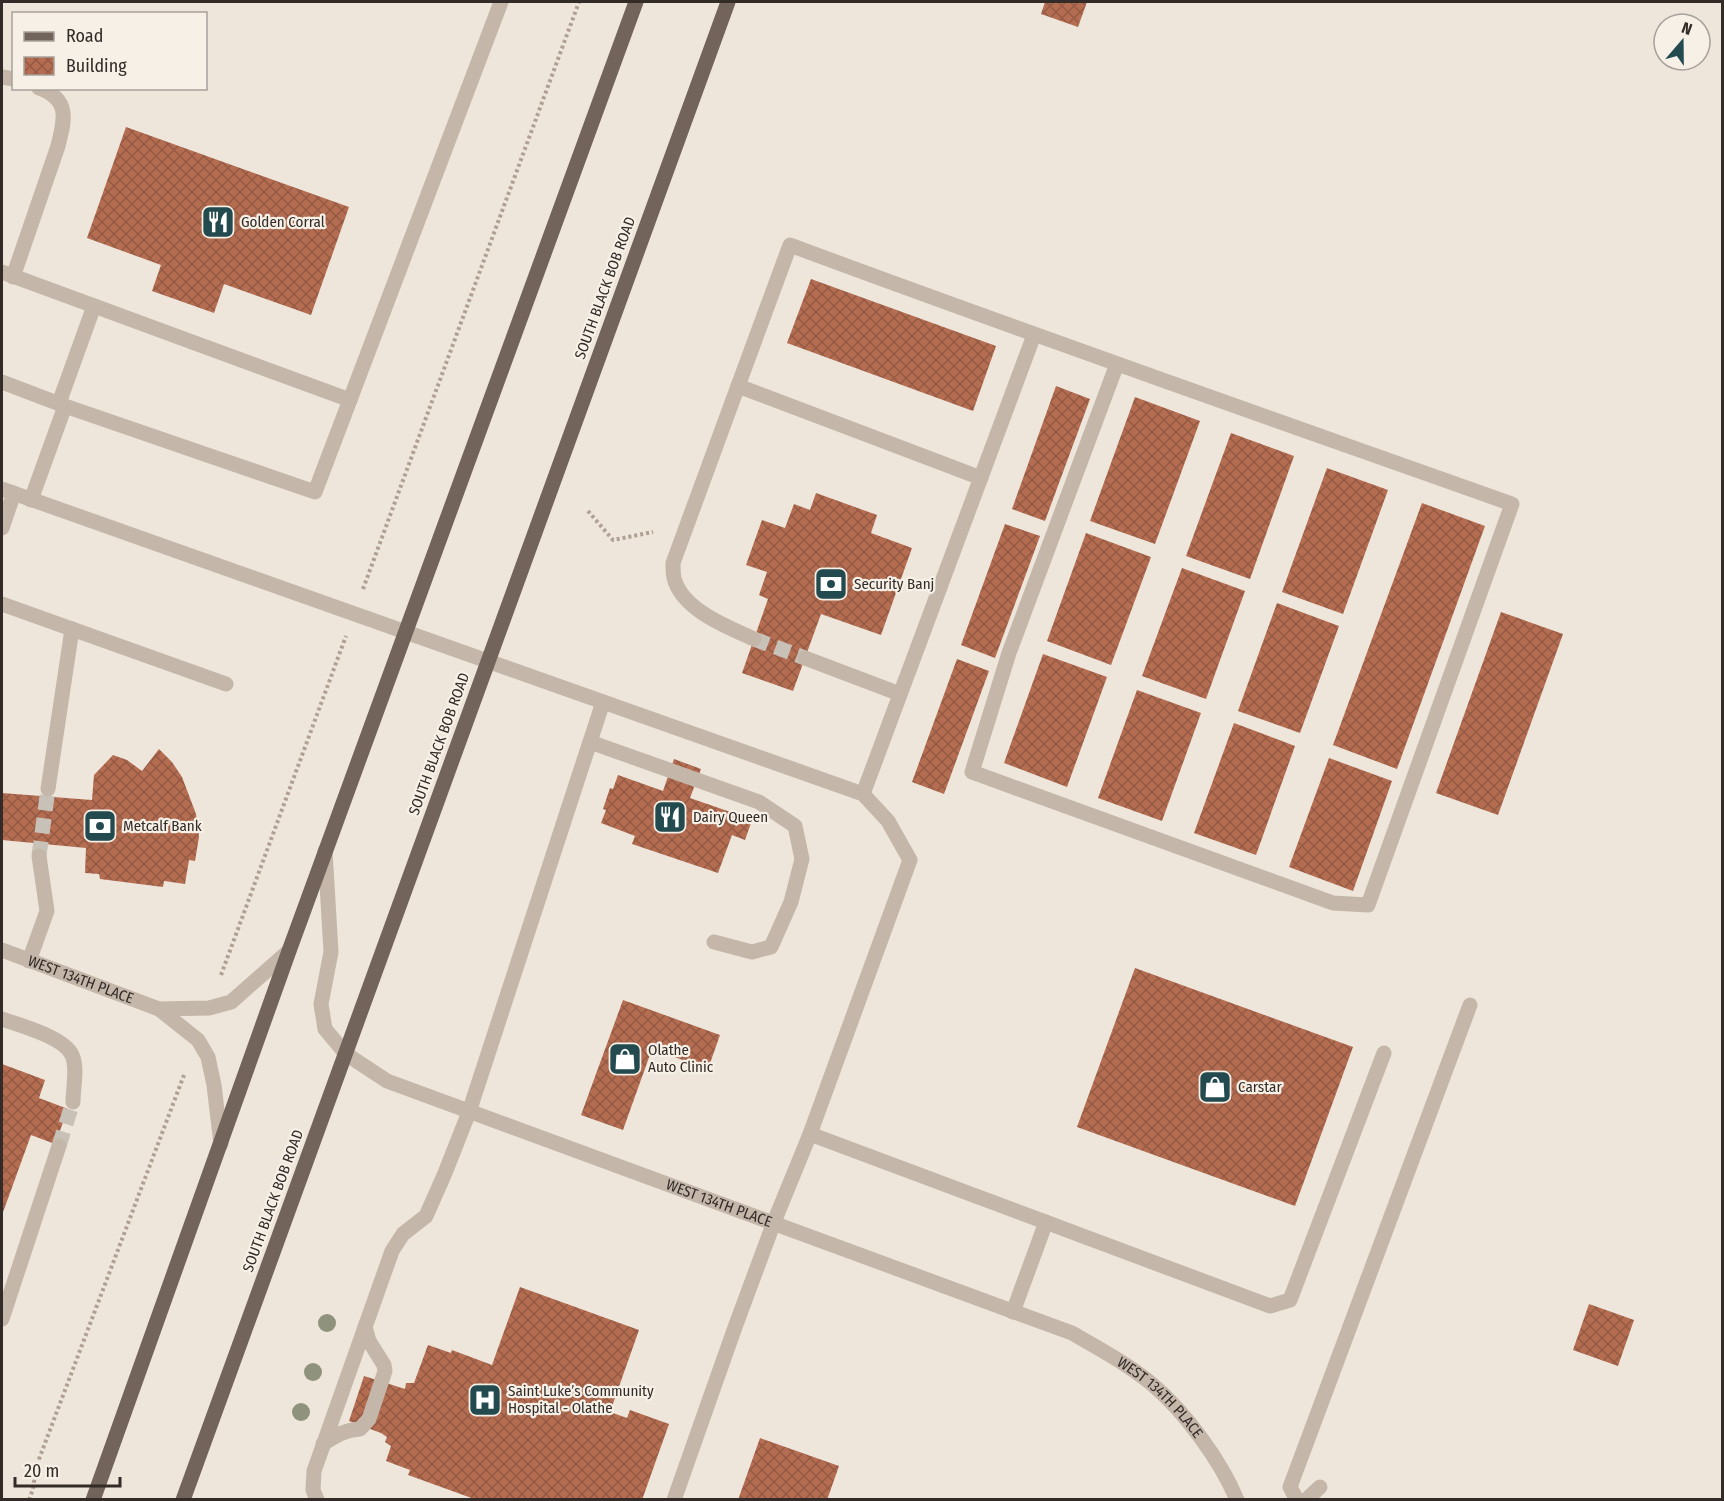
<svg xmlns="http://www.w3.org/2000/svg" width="1724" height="1501" viewBox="0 0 1724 1501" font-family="'Fira Sans Condensed',sans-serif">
<defs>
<pattern id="building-cross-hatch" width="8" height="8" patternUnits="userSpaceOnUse" patternTransform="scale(1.5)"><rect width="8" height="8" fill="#b56d52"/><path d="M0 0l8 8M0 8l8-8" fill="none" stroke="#945a44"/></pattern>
</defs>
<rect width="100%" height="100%" fill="#eee6db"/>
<path fill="url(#building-cross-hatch)" d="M 1045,2 L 1087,2 L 1078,27 L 1041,14 Z
M 126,127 L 349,207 L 311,315 L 224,284 L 214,313 L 152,291 L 161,265 L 87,238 Z
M 811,279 L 996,346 L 973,411 L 787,343 Z
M 1056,386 L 1090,399 L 1045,521 L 1012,509 Z
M 1135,397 L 1200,421 L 1155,544 L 1090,521 Z
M 1231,433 L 1294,456 L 1250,579 L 1186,556 Z
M 1327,468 L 1388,490 L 1343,614 L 1282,592 Z
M 816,493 L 877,515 L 871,533 L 912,548 L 881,635 L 821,614 L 793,691 L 742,673 L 768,599 L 759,595 L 767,572 L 746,565 L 762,520 L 785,528 L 794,504 L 810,510 Z
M 1422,503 L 1485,526 L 1397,769 L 1333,745 Z
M 1005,524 L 1040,536 L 995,658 L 961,645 Z
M 1086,533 L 1151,557 L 1111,665 L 1047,641 Z
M 1182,568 L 1245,591 L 1206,699 L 1142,676 Z
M 1277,603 L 1339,626 L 1300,733 L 1238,711 Z
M 1501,612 L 1563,634 L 1498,815 L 1436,793 Z
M 1043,654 L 1107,677 L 1067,787 L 1004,763 Z
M 957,659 L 989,671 L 944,794 L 912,782 Z
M 1137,690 L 1201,713 L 1162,821 L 1098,798 Z
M 1234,723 L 1295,746 L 1256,855 L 1194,833 Z
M 159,749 L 172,762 L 182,777 L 196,814 L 199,837 L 195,861 L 189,860 L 185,884 L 164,881 L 163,887 L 100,879 L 99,874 L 85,873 L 86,848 L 2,840 L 2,793 L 92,800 L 94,775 L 113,755 L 127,760 L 142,771 Z
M 1329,758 L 1392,781 L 1353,891 L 1289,867 Z
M 674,759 L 701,769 L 690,798 L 739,815 L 737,818 L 751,823 L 745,840 L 732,835 L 718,873 L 632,844 L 635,836 L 601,823 L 606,810 L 603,809 L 610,788 L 613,789 L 618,775 L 663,791 Z
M 1135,968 L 1353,1047 L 1295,1206 L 1077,1127 Z
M 623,1000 L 720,1035 L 708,1069 L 652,1049 L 623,1130 L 581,1115 Z
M 2,1064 L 45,1080 L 39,1098 L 68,1109 L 55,1144 L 31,1135 L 2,1215 Z
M 520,1287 L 639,1330 L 610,1412 L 627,1418 L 630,1410 L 669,1424 L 642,1500 L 477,1500 L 408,1475 L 410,1470 L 386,1461 L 391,1446 L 385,1442 L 387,1437 L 381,1433 L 349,1421 L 364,1376 L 405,1389 L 406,1383 L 414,1383 L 428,1345 L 451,1353 L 452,1350 L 492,1365 Z
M 1589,1304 L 1634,1320 L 1618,1366 L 1573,1350 Z
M 760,1438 L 839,1466 L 827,1500 L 738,1500 Z"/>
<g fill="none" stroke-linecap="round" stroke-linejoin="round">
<path stroke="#c8c1b7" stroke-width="15" stroke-dasharray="15 8" stroke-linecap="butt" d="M 754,639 L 805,658
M 39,856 L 48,789
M 59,1146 L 73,1102"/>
<path stroke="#b0a094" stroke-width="4" stroke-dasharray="3 3" stroke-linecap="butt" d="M 588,511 L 613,540 L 653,532
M 363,589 L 579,2
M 221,975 L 346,636
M 29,1500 L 33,1489 L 36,1467 L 184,1075"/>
<g stroke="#c4b6a9" stroke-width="15">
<path d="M 2,77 L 14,79"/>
<path d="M 2,272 L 350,400"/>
<path d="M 13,277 L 58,146 C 65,119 70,99 39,88"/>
<path d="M 2,382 L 65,406"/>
<path d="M 738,386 L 790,245 C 1029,334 1270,418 1512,504 L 1368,905 L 1333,903 L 972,772 L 1009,653 L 1117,364"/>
<path d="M 59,403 L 94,306"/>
<path d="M 2,489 L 863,794 L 888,821 L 910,860 L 810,1134 L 774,1222 L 734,1330 L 674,1500"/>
<path d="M 31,500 L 65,406 L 315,492 L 501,2"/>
<path d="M 2,528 L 14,493"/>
<path d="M 2,604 L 226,684"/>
<path d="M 754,639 C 728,627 682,610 674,578 C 673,573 673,568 673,563 L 738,386 L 981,478"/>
<path d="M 805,658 L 900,694"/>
<path d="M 590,742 L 759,802 L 795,826 L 802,859 L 791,902 L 771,947 L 752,952 L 714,942"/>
<path d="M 48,789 L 72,629"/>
<path d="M 863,794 L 1034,335"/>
<path id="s1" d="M 325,851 L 331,952 L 321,1004 L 325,1029 L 346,1054 L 387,1081 L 1072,1333 C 1100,1349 1129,1365 1153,1385 C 1185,1412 1221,1461 1237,1500"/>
<path id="s2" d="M 2,950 L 159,1009 L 198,1040 L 208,1057 L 214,1085 L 221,1144"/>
<path d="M 29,961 L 47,911 L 39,856"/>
<path d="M 159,1009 L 209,1008 L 231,1002 L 289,951"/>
<path d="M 2,1019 C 19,1025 64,1037 72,1055 C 78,1068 73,1087 73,1102"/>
<path d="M 810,1134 L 1270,1306 L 1290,1300 L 1384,1053"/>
<path d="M 1013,1312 L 1046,1222"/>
<path d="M 2,1319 L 59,1146"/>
<path d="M 323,1444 C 336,1435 345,1430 360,1429 L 369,1419 L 385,1371 L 384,1365 L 369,1341 L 365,1327"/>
<path d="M 317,1500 L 313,1490 L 314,1471 L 392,1251 L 403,1234 L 426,1216 L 445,1173 L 469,1112 L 603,702"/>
<path d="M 1297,1500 L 1290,1487 L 1470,1005"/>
<path d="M 1306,1500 L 1320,1487"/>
</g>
<path stroke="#72635b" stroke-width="15" d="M 93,1500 L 289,951 L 636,2
M 183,1500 L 728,2"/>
</g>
<g fill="#8f927c">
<circle cx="327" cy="1323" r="9"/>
<circle cx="313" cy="1372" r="9"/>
<circle cx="301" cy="1412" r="9"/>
</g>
<defs>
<g id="restaurant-square" transform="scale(1.725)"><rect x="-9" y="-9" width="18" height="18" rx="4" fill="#234a4e" stroke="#f6f0e7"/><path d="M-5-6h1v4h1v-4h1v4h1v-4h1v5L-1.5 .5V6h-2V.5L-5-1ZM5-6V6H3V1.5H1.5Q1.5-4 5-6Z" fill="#fff"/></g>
<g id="bank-square" transform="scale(1.725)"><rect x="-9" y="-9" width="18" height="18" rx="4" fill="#234a4e" stroke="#f6f0e7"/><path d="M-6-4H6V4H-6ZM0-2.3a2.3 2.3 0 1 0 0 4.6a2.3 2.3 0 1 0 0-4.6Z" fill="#fff"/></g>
<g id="shop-square" transform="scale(1.725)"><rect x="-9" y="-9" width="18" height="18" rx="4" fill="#234a4e" stroke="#f6f0e7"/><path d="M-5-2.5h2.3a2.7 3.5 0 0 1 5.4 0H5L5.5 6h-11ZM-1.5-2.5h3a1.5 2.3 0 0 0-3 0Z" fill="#fff"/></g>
<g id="hospital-square" transform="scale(1.725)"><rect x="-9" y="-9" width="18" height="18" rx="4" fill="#234a4e" stroke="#f6f0e7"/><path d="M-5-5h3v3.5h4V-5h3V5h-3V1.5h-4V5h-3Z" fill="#fff"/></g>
</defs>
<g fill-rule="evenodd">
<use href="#restaurant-square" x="218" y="222"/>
<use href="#bank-square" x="831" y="584"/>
<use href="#restaurant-square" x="670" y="817"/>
<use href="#bank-square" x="100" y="826"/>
<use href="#shop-square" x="625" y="1059"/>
<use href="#shop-square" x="1215" y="1087"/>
<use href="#hospital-square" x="485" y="1400"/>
</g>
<g text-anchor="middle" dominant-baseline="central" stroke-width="4.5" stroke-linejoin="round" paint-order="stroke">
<g font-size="15" fill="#322b28" stroke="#f6f0e7" text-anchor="start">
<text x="241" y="222">Golden Corral</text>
<text x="854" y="584">Security Banj</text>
<text x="693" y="817">Dairy Queen</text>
<text x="123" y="826">Metcalf Bank</text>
<text x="648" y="1050">Olathe<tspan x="648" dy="17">Auto Clinic</tspan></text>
<text x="1238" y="1087">Carstar</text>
<text x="508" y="1391">Saint Luke’s Community<tspan x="508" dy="17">Hospital - Olathe</tspan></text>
</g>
<g font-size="15" fill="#322b28" stroke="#f6f0e7">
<text transform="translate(605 288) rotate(-70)">SOUTH BLACK BOB ROAD</text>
<text transform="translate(439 744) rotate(-70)">SOUTH BLACK BOB ROAD</text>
<text stroke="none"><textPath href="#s2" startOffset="84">WEST 134TH PLACE</textPath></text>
<text transform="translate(273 1201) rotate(-70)">SOUTH BLACK BOB ROAD</text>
<text stroke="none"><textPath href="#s1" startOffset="615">WEST 134TH PLACE</textPath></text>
<text stroke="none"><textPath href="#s1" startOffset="1101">WEST 134TH PLACE</textPath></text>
</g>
</g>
<rect width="1724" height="1501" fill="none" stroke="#322b28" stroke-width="6"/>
<rect x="12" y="12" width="195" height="78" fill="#f6f0e7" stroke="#a8a19b" stroke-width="1.5"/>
<rect x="24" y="32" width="30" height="9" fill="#72635b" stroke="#a8a19b" stroke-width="1.5"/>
<text x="66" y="42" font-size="18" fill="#322b28">Road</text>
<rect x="24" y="57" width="30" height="18" fill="url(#building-cross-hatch)" stroke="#a8a19b" stroke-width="1.5"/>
<text x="66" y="72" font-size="18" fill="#322b28">Building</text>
<g transform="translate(1682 42) rotate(20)"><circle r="28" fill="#f6f0e7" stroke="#a8a19b" stroke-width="1.5"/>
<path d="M0-4.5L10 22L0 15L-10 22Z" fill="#234a4e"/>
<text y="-9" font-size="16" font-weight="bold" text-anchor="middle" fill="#322b28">N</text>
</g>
<path d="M15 1477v9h105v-9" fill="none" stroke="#322b28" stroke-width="3"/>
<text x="24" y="1477" font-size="18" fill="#322b28" stroke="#f6f0e7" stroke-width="4.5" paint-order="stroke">20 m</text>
</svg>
